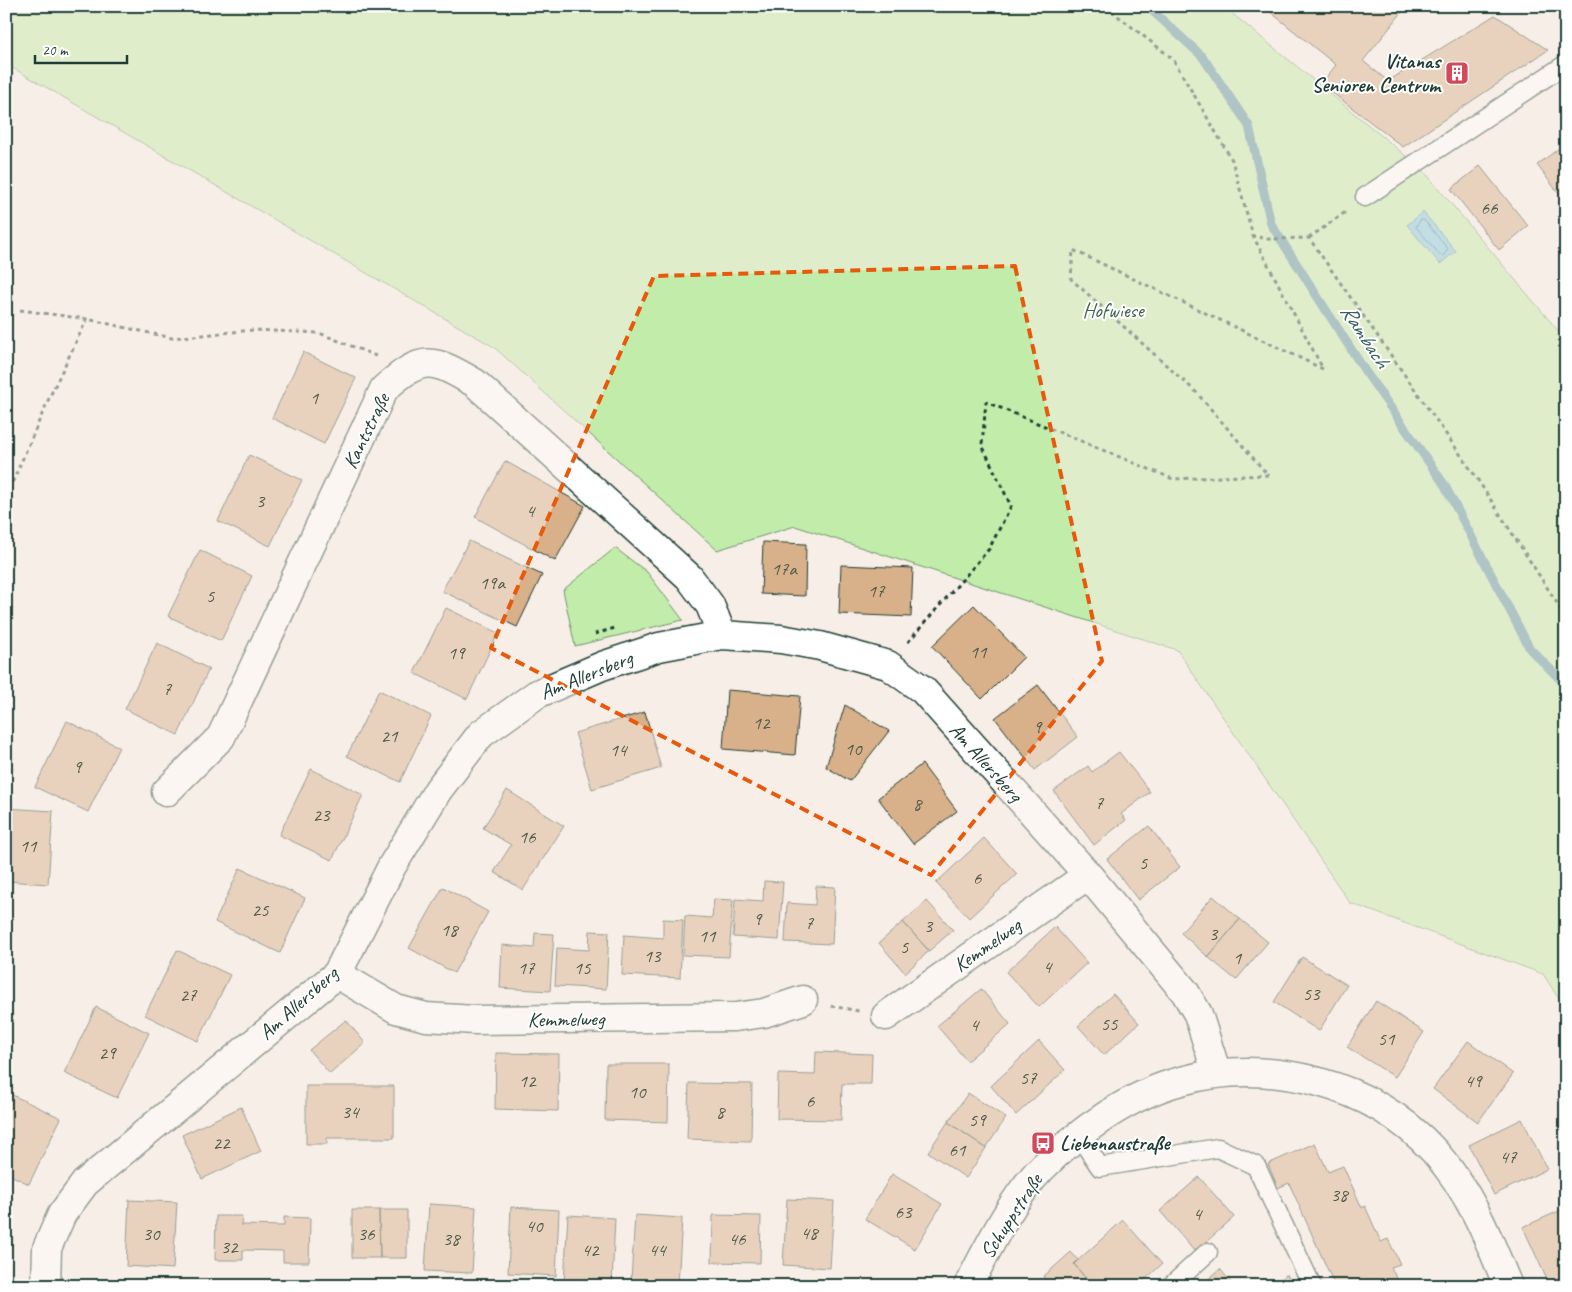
<svg xmlns="http://www.w3.org/2000/svg" width="1572" height="1292" viewBox="0 0 1572 1292" font-family="Caveat,sans-serif">
<rect width="100%" height="100%" fill="#f7efe7"/>
<filter id="ink" filterUnits="userSpaceOnUse"><feTurbulence type="fractalNoise" baseFrequency=".02" numOctaves="2"/><feDisplacementMap in="SourceGraphic" scale="10" xChannelSelector="R" yChannelSelector="G"/><feConvolveMatrix kernelMatrix="1 2 1 2 8 2 1 2 1" color-interpolation-filters="sRGB"/></filter>
<g filter="url(#ink)">
<path fill="#c1eca9" stroke="#70946e" d="M 6,6 L 1223,6 L 1422,169 L 1566,340 L 1566,1010 L 1543,974 L 1350,903 L 1177,650 L 795,526 L 717,550 L 494,347 L 6,64 Z
M 615,548 L 647,572 L 683,620 L 575,646 L 563,590 Z"/>
<path fill="#80c8e1" stroke="#59909c" d="M 1423,212 L 1456,251 L 1440,264 L 1407,225 Z"/>
<g fill="none" stroke-linecap="round" stroke-linejoin="round">
<path stroke="#467579" stroke-width="1" d="M 1421,220 L 1424,220 L 1448,249 L 1443,256 L 1440,255 L 1416,227 Z"/>
<path stroke="#59909c" stroke-width="9" d="M 1147,6 L 1202,56 L 1249,126 L 1271,224 L 1365,371 L 1444,484 L 1530,649 L 1566,685"/>
</g>
<path fill="#d8b089" stroke="#1f3d34" d="M 1263,6 L 1407,6 L 1363,61 L 1388,81 L 1495,15 L 1548,50 L 1403,147 L 1321,84 L 1336,65 Z
M 1566,143 L 1566,203 L 1537,165 Z
M 1480,166 L 1528,226 L 1499,250 L 1451,189 Z
M 303,352 L 356,378 L 324,444 L 272,418 Z
M 249,455 L 302,480 L 270,546 L 218,521 Z
M 505,461 L 585,506 L 555,561 L 475,517 Z
M 469,541 L 542,575 L 517,627 L 442,591 Z
M 763,542 L 806,544 L 805,596 L 761,594 Z
M 200,550 L 252,576 L 221,641 L 168,616 Z
M 841,565 L 913,568 L 911,617 L 839,614 Z
M 974,605 L 1024,657 L 982,699 L 932,646 Z
M 446,608 L 498,633 L 467,699 L 414,673 Z
M 157,643 L 209,669 L 178,735 L 125,709 Z
M 1038,685 L 1078,737 L 1035,770 L 995,718 Z
M 379,690 L 431,716 L 400,782 L 347,756 Z
M 727,690 L 800,696 L 795,755 L 723,749 Z
M 845,705 L 889,731 L 850,781 L 826,767 Z
M 645,712 L 661,768 L 592,789 L 575,733 Z
M 67,721 L 119,747 L 88,812 L 35,787 Z
M 1119,752 L 1150,792 L 1121,814 L 1126,820 L 1094,845 L 1054,791 L 1088,766 L 1092,772 Z
M 922,764 L 957,811 L 913,844 L 878,798 Z
M 311,769 L 363,795 L 332,860 L 279,835 Z
M 507,790 L 564,826 L 523,890 L 494,872 L 511,845 L 483,828 Z
M 6,808 L 53,811 L 48,884 L 6,881 Z
M 1149,826 L 1180,867 L 1138,900 L 1107,859 Z
M 984,838 L 1017,874 L 969,918 L 936,883 Z
M 240,868 L 305,898 L 280,953 L 215,922 Z
M 764,881 L 783,882 L 779,940 L 733,937 L 735,899 L 763,901 Z
M 816,886 L 835,887 L 832,944 L 785,942 L 787,903 L 815,905 Z
M 443,887 L 488,912 L 454,973 L 409,948 Z
M 1213,896 L 1240,919 L 1208,957 L 1181,933 Z
M 714,899 L 733,900 L 729,957 L 683,955 L 685,916 L 712,918 Z
M 927,901 L 953,930 L 929,951 L 903,922 Z
M 663,919 L 683,920 L 680,978 L 622,975 L 624,935 L 663,938 Z
M 1240,919 L 1268,942 L 1236,980 L 1208,957 Z
M 903,922 L 929,951 L 905,973 L 879,943 Z
M 1055,927 L 1087,963 L 1039,1007 L 1006,972 Z
M 590,931 L 609,932 L 606,989 L 555,986 L 557,948 L 589,950 Z
M 535,933 L 554,934 L 550,991 L 500,988 L 502,945 L 534,948 Z
M 177,950 L 230,975 L 198,1041 L 145,1015 Z
M 1302,957 L 1347,985 L 1319,1031 L 1274,1002 Z
M 981,989 L 1010,1024 L 967,1061 L 937,1026 Z
M 1113,994 L 1139,1023 L 1104,1055 L 1078,1026 Z
M 1376,1001 L 1424,1032 L 1395,1077 L 1347,1047 Z
M 96,1007 L 149,1033 L 117,1098 L 64,1073 Z
M 346,1020 L 365,1043 L 330,1074 L 309,1050 Z
M 1039,1041 L 1065,1070 L 1016,1115 L 991,1086 Z
M 1468,1041 L 1513,1074 L 1478,1122 L 1433,1089 Z
M 816,1052 L 872,1054 L 871,1084 L 842,1084 L 841,1120 L 777,1119 L 778,1074 L 815,1075 Z
M 496,1053 L 559,1054 L 558,1111 L 495,1109 Z
M 606,1064 L 669,1064 L 668,1122 L 605,1120 Z
M 689,1083 L 752,1084 L 751,1141 L 687,1139 Z
M 306,1086 L 394,1086 L 394,1138 L 327,1138 L 327,1144 L 306,1144 Z
M 8,1093 L 61,1118 L 29,1184 L 6,1173 L 6,1097 Z
M 968,1093 L 1006,1118 L 986,1148 L 948,1122 Z
M 241,1107 L 261,1151 L 202,1179 L 182,1135 Z
M 1522,1119 L 1547,1169 L 1494,1195 L 1469,1145 Z
M 948,1122 L 986,1148 L 966,1178 L 928,1152 Z
M 1315,1143 L 1328,1172 L 1343,1166 L 1362,1208 L 1365,1206 L 1381,1242 L 1388,1239 L 1400,1264 L 1391,1267 L 1400,1286 L 1335,1286 L 1289,1183 L 1278,1188 L 1268,1164 Z
M 892,1174 L 942,1204 L 915,1249 L 865,1219 Z
M 1199,1177 L 1234,1217 L 1195,1252 L 1160,1211 Z
M 787,1199 L 834,1201 L 830,1268 L 783,1265 Z
M 129,1200 L 177,1202 L 173,1269 L 126,1266 Z
M 429,1204 L 476,1207 L 472,1273 L 425,1271 Z
M 511,1207 L 559,1210 L 556,1276 L 508,1273 Z
M 1566,1208 L 1566,1275 L 1548,1282 L 1523,1227 Z
M 352,1210 L 379,1210 L 380,1258 L 352,1258 Z
M 379,1210 L 407,1210 L 407,1258 L 380,1258 Z
M 568,1215 L 615,1218 L 612,1284 L 564,1282 Z
M 635,1215 L 682,1218 L 678,1284 L 631,1281 Z
M 713,1215 L 761,1216 L 760,1263 L 712,1262 Z
M 216,1216 L 242,1216 L 241,1225 L 284,1226 L 284,1217 L 310,1218 L 309,1262 L 283,1262 L 283,1251 L 243,1250 L 243,1260 L 215,1260 Z
M 1123,1220 L 1162,1264 L 1138,1286 L 1092,1286 L 1074,1264 Z
M 1071,1252 L 1078,1260 L 1074,1264 L 1092,1286 L 1050,1286 L 1043,1277 Z
M 1220,1269 L 1234,1286 L 1201,1286 Z
M 1287,1274 L 1292,1286 L 1273,1286 Z"/>
<g fill="none" stroke-linecap="round" stroke-linejoin="round">
<g stroke="#1f3d34" stroke-width="21">
<path id="lane" d="M 1365,197 L 1566,64
M 1079,1136 L 1100,1167 L 1218,1148 L 1256,1166 L 1312,1286
M 1171,1286 L 1208,1252"/>
</g>
<g stroke="#1f3d34" stroke-width="31">
<path id="street" d="M 166,792 L 221,737 L 384,389 C 423,354 432,358 475,383 L 689,577 L 710,605 L 722,635
M 337,974 L 396,1009 L 426,1017 L 475,1020 L 735,1017 L 764,1013 L 803,1000
M 886,1016 L 1088,875
M 46,1286 L 47,1248 L 62,1214 L 85,1183 L 337,974 L 392,866 L 438,790 L 481,734 L 537,694 L 602,666 L 659,647 L 722,635 L 781,639 L 820,646 L 888,665 L 923,690 L 1088,875 L 1185,992 L 1198,1014 L 1217,1074
M 968,1286 C 988,1248 1012,1198 1042,1168 C 1078,1131 1131,1094 1181,1081 C 1269,1057 1372,1083 1434,1151 C 1470,1191 1488,1237 1508,1286"/>
</g>
<path stroke="#1f3d34" stroke-width="3" stroke-dasharray="4 4" stroke-linecap="butt" d="M 1105,6 L 1173,59 L 1232,160 L 1253,236 L 1267,239 L 1309,238 L 1476,477 L 1566,617
M 1309,238 L 1347,211
M 20,310 L 87,319 L 172,338 L 253,330 L 319,333 L 376,356
M 6,497 L 50,396 L 87,319
M 595,634 L 615,628
M 908,642 L 989,549 L 1011,506 L 982,445 L 986,402 L 1173,479 L 1268,475 L 1196,392 L 1071,279 L 1073,250 L 1323,369 L 1253,236
M 831,1006 L 859,1011"/>
<use href="#lane" stroke="#fff" stroke-width="18"/>
<use href="#street" stroke="#fff" stroke-width="28"/>
</g>
</g>
<path d="M0 0H1572V1292H0ZM 1015,266 L 1102,661 L 931,875 L 491,648 L 654,276 Z" fill="#f7efe7" fill-opacity=".55" fill-rule="evenodd"/>
<path fill="none" stroke="#e8590c" stroke-width="4" stroke-dasharray="10 6" stroke-linejoin="round" d="M 1015,266 L 1102,661 L 931,875 L 491,648 L 654,276 Z"/>
<defs>
<g id="building-square" transform="scale(1.25)"><rect x="-9" y="-9" width="18" height="18" rx="4" fill="#d1495b" stroke="#fff"/><path d="M-4-6H4V6H1V3H-1V6H-4ZM-2.5-4.3h1.7v1.8h-1.7ZM.8-4.3h1.7v1.8H.8ZM-2.5-1h1.7V.8h-1.7ZM.8-1h1.7V.8H.8Z" fill="#fff"/></g>
<g id="bus-square" transform="scale(1.25)"><rect x="-9" y="-9" width="18" height="18" rx="4" fill="#d1495b" stroke="#fff"/><path d="M-5-6H5V4H4V6H2V4H-2V6H-4V4H-5ZM-3.5-4V0h7V-4ZM-3.5 1.2v1.5H-2V1.2ZM2 1.2v1.5H3.5V1.2Z" fill="#fff"/></g>
</defs>
<g fill-rule="evenodd">
<use href="#building-square" x="1457" y="73"/>
<use href="#bus-square" x="1043" y="1143"/>
</g>
<g text-anchor="middle" dominant-baseline="central" stroke-width="4" stroke-linejoin="round" paint-order="stroke">
<g font-size="19" fill="#4d5a49">
<text x="1489" y="208">66</text>
<text x="314" y="398">1</text>
<text x="260" y="501">3</text>
<text x="530" y="511">4</text>
<text x="784" y="569">17a</text>
<text x="492" y="583">19a</text>
<text x="876" y="591">17</text>
<text x="210" y="596">5</text>
<text x="978" y="652">11</text>
<text x="456" y="653">19</text>
<text x="167" y="689">7</text>
<text x="761" y="723">12</text>
<text x="1037" y="727">9</text>
<text x="389" y="736">21</text>
<text x="853" y="749">10</text>
<text x="618" y="750">14</text>
<text x="77" y="767">9</text>
<text x="1099" y="803">7</text>
<text x="917" y="804">8</text>
<text x="321" y="815">23</text>
<text x="527" y="837">16</text>
<text x="28" y="846">11</text>
<text x="1143" y="863">5</text>
<text x="977" y="878">6</text>
<text x="260" y="910">25</text>
<text x="757" y="919">9</text>
<text x="809" y="923">7</text>
<text x="928" y="926">3</text>
<text x="449" y="930">18</text>
<text x="1213" y="934">3</text>
<text x="707" y="936">11</text>
<text x="904" y="947">5</text>
<text x="652" y="956">13</text>
<text x="1237" y="958">1</text>
<text x="1047" y="967">4</text>
<text x="526" y="968">17</text>
<text x="582" y="968">15</text>
<text x="1311" y="994">53</text>
<text x="188" y="995">27</text>
<text x="1109" y="1024">55</text>
<text x="974" y="1025">4</text>
<text x="1386" y="1039">51</text>
<text x="107" y="1053">29</text>
<text x="1028" y="1078">57</text>
<text x="527" y="1081">12</text>
<text x="1473" y="1081">49</text>
<text x="637" y="1092">10</text>
<text x="810" y="1101">6</text>
<text x="350" y="1112">34</text>
<text x="720" y="1112">8</text>
<text x="977" y="1120">59</text>
<text x="221" y="1143">22</text>
<text x="957" y="1150">61</text>
<text x="1508" y="1157">47</text>
<text x="1339" y="1195">38</text>
<text x="903" y="1212">63</text>
<text x="1197" y="1214">4</text>
<text x="534" y="1226">40</text>
<text x="809" y="1233">48</text>
<text x="151" y="1234">30</text>
<text x="366" y="1234">36</text>
<text x="451" y="1239">38</text>
<text x="737" y="1239">46</text>
<text x="229" y="1247">32</text>
<text x="590" y="1250">42</text>
<text x="657" y="1250">44</text>
</g>
<g font-size="21" font-weight="bold" fill="#1f3d34" stroke="#fff" text-anchor="end">
<text x="1440" y="61">Vitanas<tspan x="1440" dy="24">Senioren Centrum</tspan></text>
<text x="1060" y="1143" text-anchor="start">Liebenaustraße</text>
</g>
<g font-size="21" fill="#3f604b" stroke="#fff">
<text x="1113" y="310">Hofwiese</text>
</g>
<g font-size="21" fill="#1f3d34" stroke="#fff">
<text transform="translate(366 431) rotate(-64)">Kantstraße</text>
<text transform="translate(586 675) rotate(-22)">Am Allersberg</text>
<text transform="translate(986 762) rotate(48)">Am Allersberg</text>
<text transform="translate(987 945) rotate(-35)">Kemmelweg</text>
<text transform="translate(298 1003) rotate(-42)">Am Allersberg</text>
<text transform="translate(566 1019) rotate(-1)">Kemmelweg</text>
<text transform="translate(1011 1216) rotate(-57)">Schuppstraße</text>
</g>
<g font-size="22" font-style="italic" fill="#37605f" stroke="#fff">
<text transform="translate(1365 336) rotate(57)">Rambach</text>
</g>
</g>
<rect width="1572" height="1292" fill="none" stroke="#fff" stroke-width="25"/>
<rect x="12" y="12" width="1547" height="1267" fill="none" stroke="#1f3d34" stroke-width="2" filter="url(#ink)"/>
<path d="M35 55v8h92v-8" fill="none" stroke="#1f3d34" stroke-width="2.5"/>
<text x="42" y="55" font-size="15" fill="#1f3d34" stroke="#ffffff" stroke-width="4" paint-order="stroke">20 m</text>
</svg>
